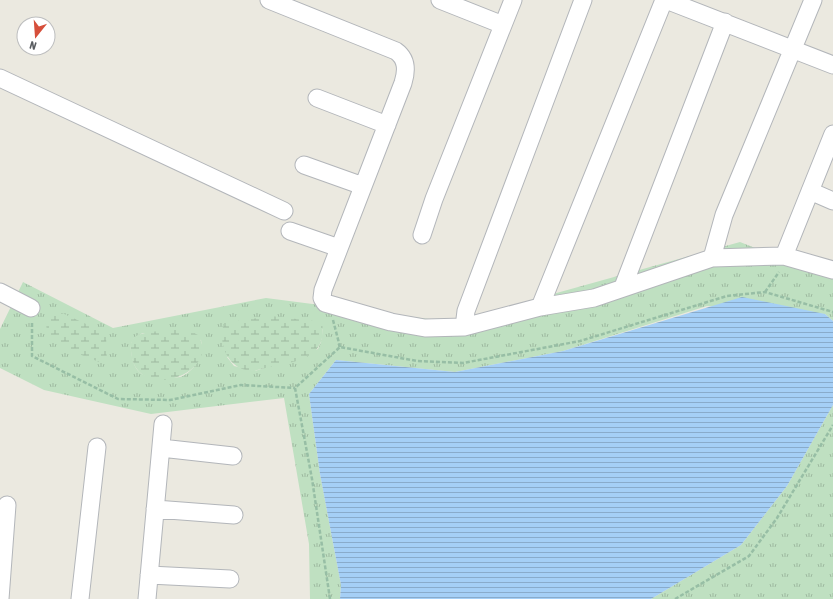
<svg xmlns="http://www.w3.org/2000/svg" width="833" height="599" viewBox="0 0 833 599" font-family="'Asap Condensed',sans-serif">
<defs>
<pattern id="grass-tufts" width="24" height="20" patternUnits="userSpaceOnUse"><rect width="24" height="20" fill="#bfe0c1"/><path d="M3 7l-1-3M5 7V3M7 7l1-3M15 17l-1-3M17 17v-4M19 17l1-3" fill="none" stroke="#9eb9a0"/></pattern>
<pattern id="wetland-marsh" width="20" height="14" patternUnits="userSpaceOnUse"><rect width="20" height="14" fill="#bfe0c1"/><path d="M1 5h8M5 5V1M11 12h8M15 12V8" fill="none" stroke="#9eb9a0"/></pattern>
<pattern id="water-rules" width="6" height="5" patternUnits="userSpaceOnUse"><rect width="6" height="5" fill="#a5cff6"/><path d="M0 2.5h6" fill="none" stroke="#89abcb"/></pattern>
</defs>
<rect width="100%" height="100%" fill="#ebe9e0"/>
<path fill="url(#grass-tufts)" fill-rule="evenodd" d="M 740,242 L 833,279 L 833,321 L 825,314 L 707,306 L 563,351 L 455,372 L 336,360 L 309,394 L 320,474 L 341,585 L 340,599 L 310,599 L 309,544 L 284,398 L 151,414 L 44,390 L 0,368 L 0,329 L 23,282 L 113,328 L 266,298 L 452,322 ZM 323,329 L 321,342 L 318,349 L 255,371 L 234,366 L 227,357 ZM 143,333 L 201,340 C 205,354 194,372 180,377 C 175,378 169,378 164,378 C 143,378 134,374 131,351 C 130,340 134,337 143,333 Z
M 833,405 L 833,599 L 651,599 L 741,545 L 787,486 Z"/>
<path fill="url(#wetland-marsh)" d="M 62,313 L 106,333 L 107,365 L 71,351 L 48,338 L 45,317 Z
M 271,316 L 322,322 C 329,366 284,361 255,371 C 229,372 217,345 224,323 Z
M 186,329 L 198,335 C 223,374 134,405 131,351 C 131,345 130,341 135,337 C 141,331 175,330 186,329 Z"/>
<path fill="url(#water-rules)" d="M 742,297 L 825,314 L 833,321 L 833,405 L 787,486 L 741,545 L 651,599 L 340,599 L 341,585 L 320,474 L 309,394 L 336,360 L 455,372 L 563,351 Z"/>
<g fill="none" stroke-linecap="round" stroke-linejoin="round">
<g stroke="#b3b6ba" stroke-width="19">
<path id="minor" d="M 269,0 L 396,51 C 407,59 407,70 403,83 L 323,290 L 322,298 L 325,303 L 391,322 L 425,328 L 464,327 L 540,307 L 594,298 L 712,258 L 784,256 L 833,270
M 440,0 L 503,25
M 666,0 L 833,65
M 0,78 L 284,211
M 317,98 L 387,125
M 304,165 L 363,186
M 810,191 L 833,201
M 290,231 L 339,248
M 422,235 L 434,199 L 513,0
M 784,256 L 833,134
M 712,258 L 724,215 L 813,0
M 623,287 L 725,22
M 0,292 L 31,308
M 540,307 L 664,0
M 464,327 L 466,311 L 583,0
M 161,448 L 233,456
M 155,509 L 234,515
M 149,575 L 230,579
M 0,599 L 7,505
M 80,599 L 97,447
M 147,599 L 163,424"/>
</g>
<path stroke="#97bea5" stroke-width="2.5" stroke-dasharray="4 2" stroke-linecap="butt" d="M 765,292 L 779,272
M 333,320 L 340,347
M 32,323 L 32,356 L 118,399 L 170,400 L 241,385 L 295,388
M 330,599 L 312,479 L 295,388 L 340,347 L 417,361 L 463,363 L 580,341 L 727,296 L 765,292 L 833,312
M 675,599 L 749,556 L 777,518 L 833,425"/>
<use href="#minor" stroke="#fff" stroke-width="17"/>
</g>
<g transform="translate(36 36) rotate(197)"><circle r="19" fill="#ffffff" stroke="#bdbebf"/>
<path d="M0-3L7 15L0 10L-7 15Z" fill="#d64f3b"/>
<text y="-6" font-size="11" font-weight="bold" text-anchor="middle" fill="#595c60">N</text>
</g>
</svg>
